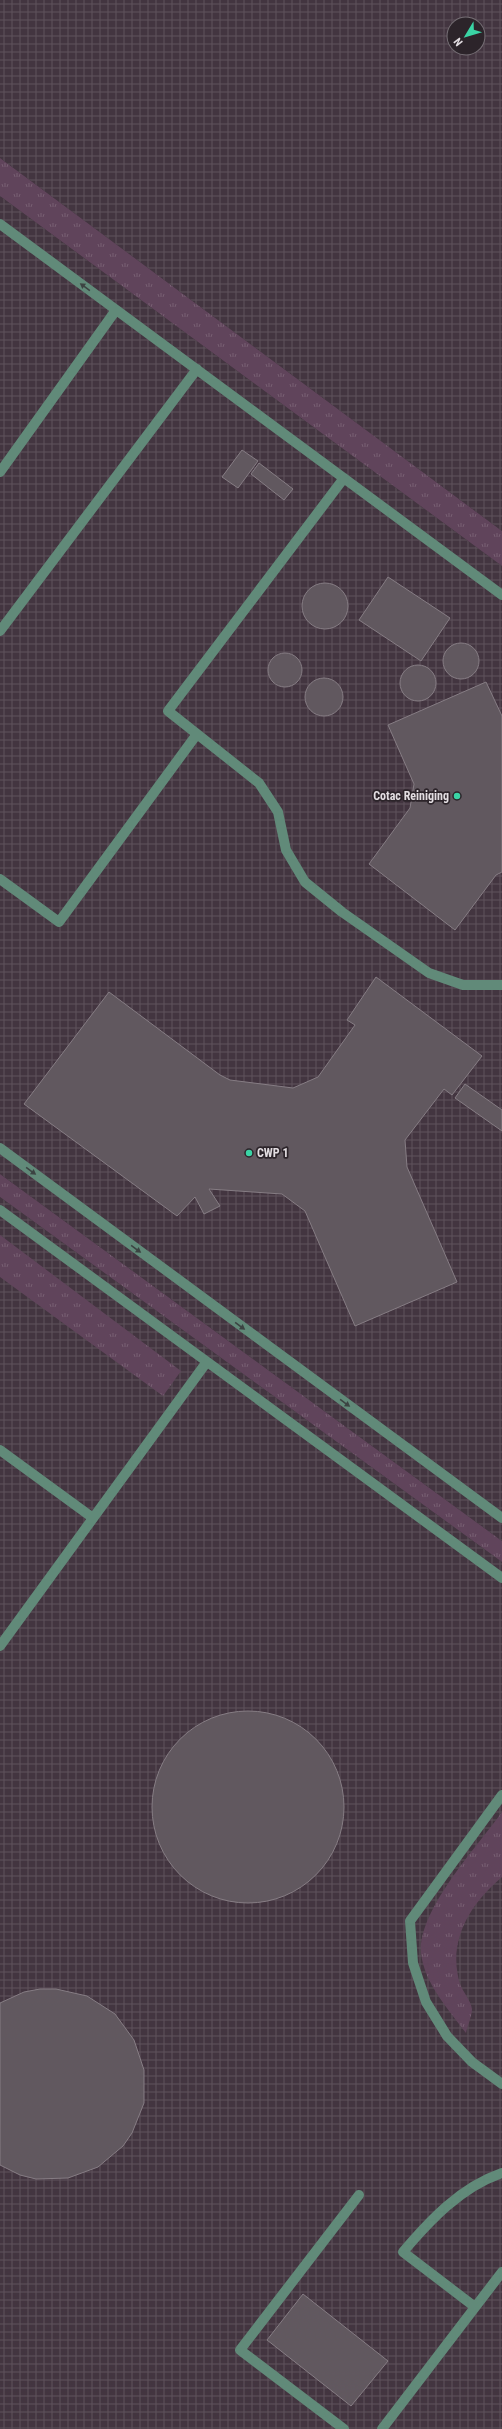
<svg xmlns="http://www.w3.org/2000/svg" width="502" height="2429" viewBox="0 0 502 2429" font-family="'Roboto Condensed',sans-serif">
<defs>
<pattern id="industrial-grid" width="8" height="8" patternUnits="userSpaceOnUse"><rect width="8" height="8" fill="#433540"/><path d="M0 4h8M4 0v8" fill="none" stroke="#5e525b"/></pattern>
<pattern id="grass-tufts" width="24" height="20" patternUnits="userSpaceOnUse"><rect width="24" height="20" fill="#60445b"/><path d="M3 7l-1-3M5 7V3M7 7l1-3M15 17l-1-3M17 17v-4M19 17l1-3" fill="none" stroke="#775f72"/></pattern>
</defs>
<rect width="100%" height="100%" fill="#362e34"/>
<path fill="url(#industrial-grid)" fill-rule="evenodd" d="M 0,0 L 502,0 L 502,531 L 0,158 ZM 454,24 L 478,24 L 478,48 L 454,48 Z
M 0,196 L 502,566 L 502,1541 L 0,1174 Z
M 0,1197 L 502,1562 L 502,2429 L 0,2429 Z"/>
<path fill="url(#grass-tufts)" d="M 0,158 L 502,531 L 502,566 L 0,196 Z
M 0,1174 L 502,1541 L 502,1562 L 0,1197 Z
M 0,1235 L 181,1371 L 163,1396 L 0,1277 Z
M 502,1812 L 502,1877 C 470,1904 447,1941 460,1984 C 463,1992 471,2001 472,2009 C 472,2016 467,2027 466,2033 C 449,2010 424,1983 421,1953 C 418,1910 477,1847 502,1812 Z"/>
<path fill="#61585f" stroke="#867d84" d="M 242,450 L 258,461 L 238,488 L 222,477 Z
M 259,463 L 293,489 L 284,500 L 251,474 Z
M 388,577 L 450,618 L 421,661 L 359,620 Z
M302 606a23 23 0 1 1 46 0a23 23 0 1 1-46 0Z
M443 661a18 18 0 1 1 36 0a18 18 0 1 1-36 0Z
M268 670a17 17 0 1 1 34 0a17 17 0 1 1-34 0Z
M400 683a18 18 0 1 1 36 0a18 18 0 1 1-36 0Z
M305 697a19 19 0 1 1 38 0a19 19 0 1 1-38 0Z
M 486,682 L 502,716 L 502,872 L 496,875 L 455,930 L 369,864 L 410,808 L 414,784 L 388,725 Z
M 376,977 L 482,1056 L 452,1095 L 444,1089 L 405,1140 L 407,1167 L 457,1282 L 355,1326 L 305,1211 L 282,1194 L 209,1189 L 220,1206 L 204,1214 L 195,1197 L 177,1216 L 24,1104 L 109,992 L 220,1075 L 230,1080 L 293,1088 L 318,1077 L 355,1025 L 347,1020 Z
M 465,1084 L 502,1110 L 502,1131 L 455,1098 Z
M152 1807a96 96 0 1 1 192 0a96 96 0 1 1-192 0Z
M 40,1989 L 56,1989 L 87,1996 L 115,2014 L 134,2040 L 144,2070 L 144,2103 L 132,2133 L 123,2146 L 98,2167 L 68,2178 L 36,2179 L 20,2175 L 0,2165 L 0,2003 L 24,1992 Z
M 303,2294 L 388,2361 L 351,2406 L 267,2340 Z"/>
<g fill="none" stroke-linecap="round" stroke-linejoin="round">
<path stroke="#618a79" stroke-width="10" d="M 0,224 L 502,595
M 0,472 L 116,310
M 344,478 L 168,711 L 259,783 L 278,812 L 286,850 L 305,882 L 342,912 L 429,973 L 463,985 L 502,985
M 0,631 L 197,369
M 0,879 L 59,922 L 197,734
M 0,1148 L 502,1518
M 0,1210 L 502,1578
M 0,1450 L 93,1518
M 0,1646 L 206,1363
M 502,1795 L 410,1921 L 413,1963 L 426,2002 L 447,2036 L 472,2062 L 502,2084
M 475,2307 L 403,2252 C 430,2220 461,2187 502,2173
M 344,2429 L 240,2350 L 359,2195
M 382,2429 L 502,2272"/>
</g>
<defs><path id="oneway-solid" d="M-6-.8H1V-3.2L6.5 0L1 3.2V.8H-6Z"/></defs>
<g fill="#3c4342">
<use href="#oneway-solid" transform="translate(85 287) rotate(-144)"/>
<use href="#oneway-solid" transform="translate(31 1171) rotate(36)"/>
<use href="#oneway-solid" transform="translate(136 1249) rotate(36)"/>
<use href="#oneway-solid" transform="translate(240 1326) rotate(36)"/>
<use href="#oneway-solid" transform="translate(345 1403) rotate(36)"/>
</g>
<g fill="#3ad4a5" stroke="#2c242a" stroke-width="1.5">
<circle cx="457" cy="796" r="4"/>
<circle cx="249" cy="1153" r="4"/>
</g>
<g text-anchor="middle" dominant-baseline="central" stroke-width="3.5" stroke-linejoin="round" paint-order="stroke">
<g font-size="12" font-weight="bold" fill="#e3dee2" stroke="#2c242a" text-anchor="end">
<text x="449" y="796">Cotac Reiniging</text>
<text x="257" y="1153" text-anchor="start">CWP 1</text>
</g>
</g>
<g transform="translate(466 36) rotate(232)"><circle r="19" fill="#2c242a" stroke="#756e74"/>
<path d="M0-3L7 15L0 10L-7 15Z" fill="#3ad4a5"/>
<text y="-6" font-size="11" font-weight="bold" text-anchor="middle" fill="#e3dee2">N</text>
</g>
</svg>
